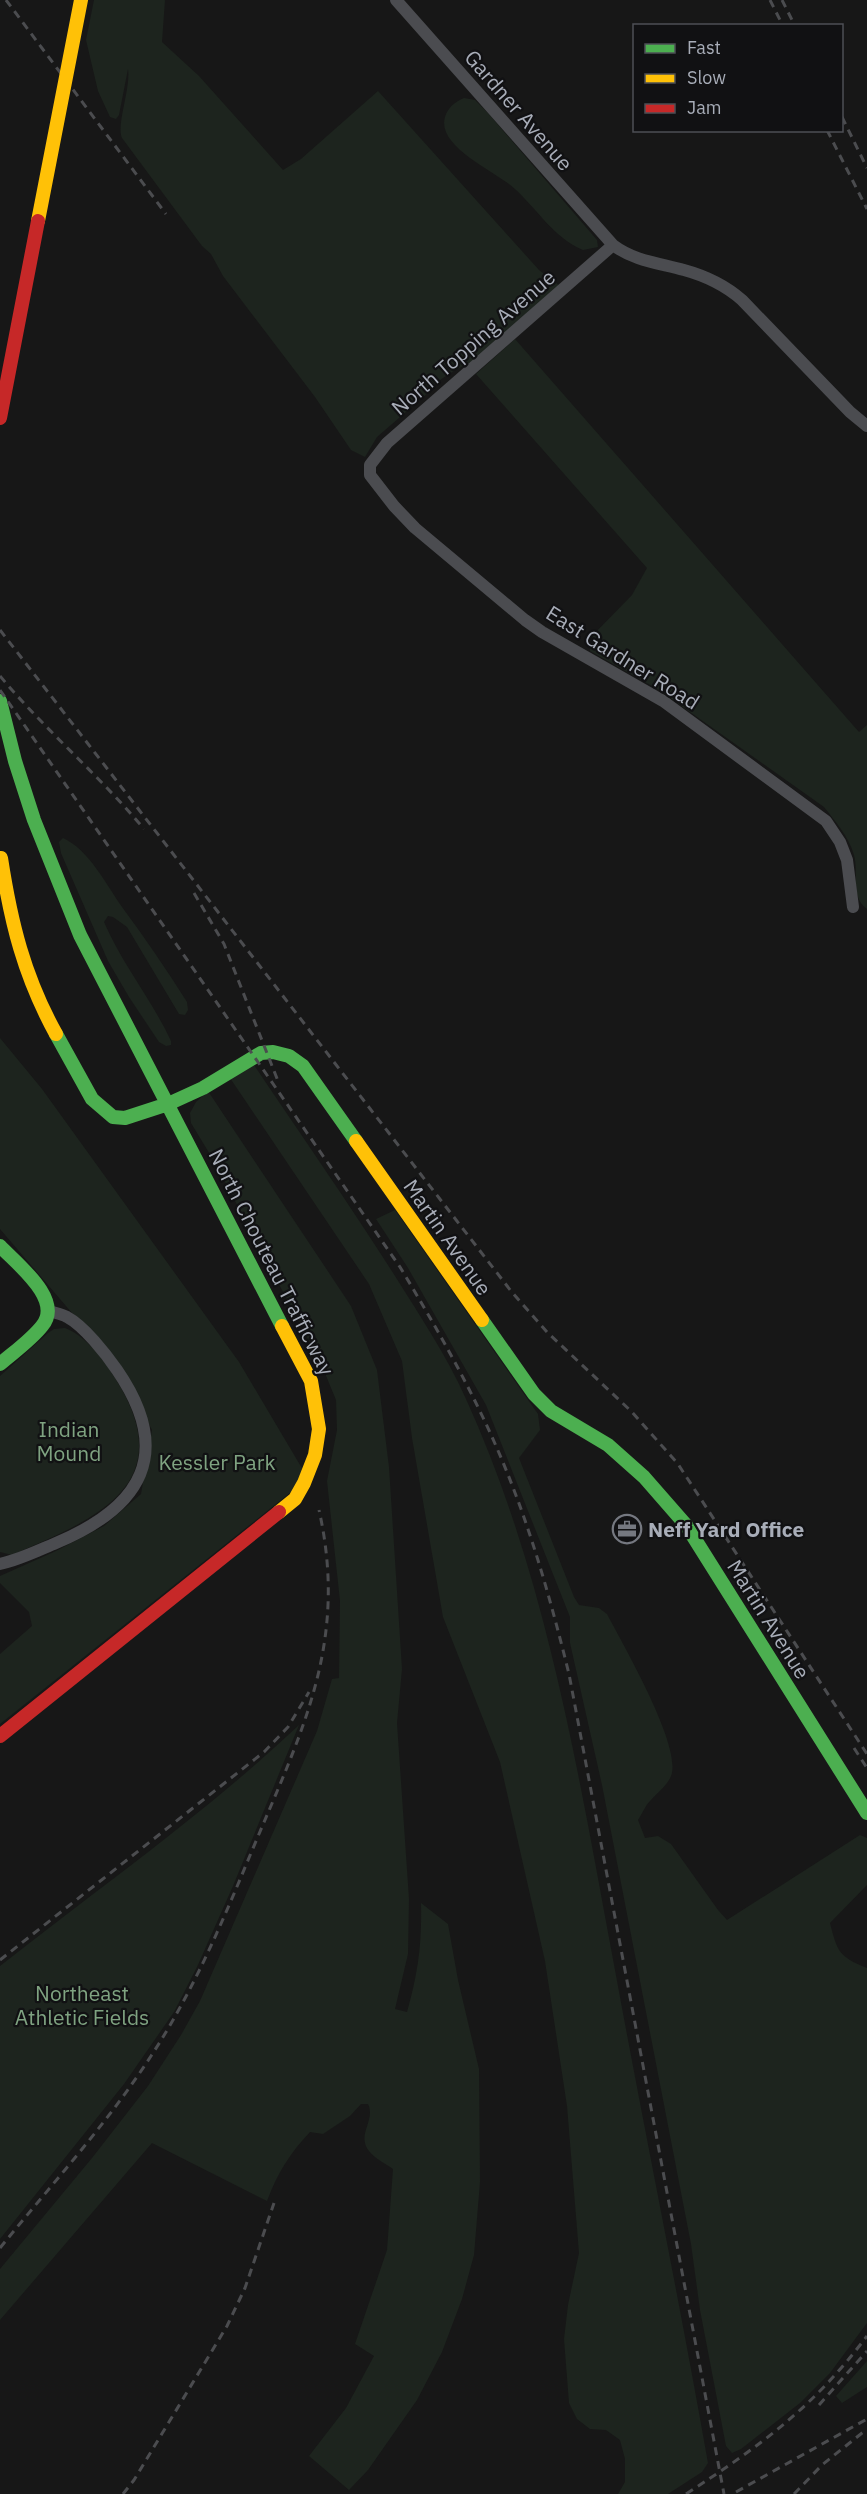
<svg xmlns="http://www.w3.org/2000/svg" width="867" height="2494" viewBox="0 0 867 2494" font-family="'IBM Plex Sans',sans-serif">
<rect width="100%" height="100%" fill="#171717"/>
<path fill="#1d241e" d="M 94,0 L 165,0 L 162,42 L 199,76 L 283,170 L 301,159 L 378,91 L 539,270 L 560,286 L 469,364 C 458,367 434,382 429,392 L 377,437 L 365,457 L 351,450 L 315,397 L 223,276 L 211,254 L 202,246 L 122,138 C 116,125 131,88 128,69 L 119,115 L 116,119 L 110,117 L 98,91 L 86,40 Z
M 464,98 L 475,100 L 488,113 L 597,240 L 598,247 L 583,250 C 554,238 538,210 515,189 C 497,172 436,147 445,117 C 448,107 455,102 464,98 Z
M 515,339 L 859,732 L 867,725 L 867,909 C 850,897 859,873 854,855 C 849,837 835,821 824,807 L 659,690 L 590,651 L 593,635 L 632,595 L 647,568 L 476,374 Z
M 63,838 C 89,850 106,884 122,907 C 145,938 166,969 187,1002 L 188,1010 L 185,1015 L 179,1014 L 127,927 L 113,917 L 108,916 L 104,922 C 122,964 152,1000 171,1041 L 171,1045 L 166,1046 L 159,1042 L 129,997 L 108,961 L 61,853 L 59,842 Z
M 0,1038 L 42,1089 L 239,1362 L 303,1470 L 296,1488 L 0,1724 L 0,1654 L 32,1626 L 29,1612 L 0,1583 L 0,1576 L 56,1551 L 104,1526 L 141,1494 L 152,1430 L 120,1369 L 0,1229 Z
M 254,1065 C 301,1135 350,1205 395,1276 C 420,1316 447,1356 466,1399 C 548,1579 579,1778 615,1970 C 645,2134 679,2298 708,2463 L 702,2472 L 668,2494 L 618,2494 L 625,2482 L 625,2459 L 620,2440 L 606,2430 L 590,2429 L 577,2419 L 569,2403 L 564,2339 L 568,2305 L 579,2253 L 567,2106 L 545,1961 L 500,1762 L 443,1617 L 412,1438 L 402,1361 L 369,1284 L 230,1078 Z
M 208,1091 L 351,1306 L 377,1370 L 389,1467 L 402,1669 L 397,1723 L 409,1899 L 408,1954 L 395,2009 L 407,2012 C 418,1973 422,1944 421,1903 L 448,1924 L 458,1980 L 479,2069 L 480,2182 L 474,2255 L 462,2299 L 442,2352 L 417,2400 L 368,2470 L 349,2490 L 309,2456 L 346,2408 L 374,2356 L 355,2344 L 387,2250 L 393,2169 C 386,2164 374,2158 369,2151 C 356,2135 376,2120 368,2104 L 361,2104 L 350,2116 L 323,2134 L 310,2132 C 290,2153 277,2174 267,2201 L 152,2143 L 0,2320 L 0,2269 L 92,2158 L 148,2086 L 181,2035 L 200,2001 L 317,1731 L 332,1679 L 339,1678 L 340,1601 L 327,1481 L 337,1430 L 336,1400 L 322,1366 L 214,1161 L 191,1123 L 190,1113 L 196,1102 Z
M 395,1210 L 538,1414 L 540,1430 L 519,1458 L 574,1597 L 579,1605 L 599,1608 L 607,1614 C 622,1643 683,1747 671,1776 C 667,1786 657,1793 650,1801 C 645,1806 642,1814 638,1820 L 645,1838 L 658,1836 L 671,1844 L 718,1910 L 727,1920 L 860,1835 L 867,1838 L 867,1885 L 830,1923 C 837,1951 839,1957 867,1968 L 867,2323 L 830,2373 L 800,2403 L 741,2449 L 732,2453 L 726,2446 L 700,2310 L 691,2244 L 602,1785 L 570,1643 L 570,1617 L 486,1405 L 408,1268 L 376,1219 Z
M 65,1328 C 89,1337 109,1367 121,1388 C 178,1489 89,1521 12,1555 L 0,1552 L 0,1376 L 48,1333 L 54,1329 Z
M 299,1725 L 233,1886 L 197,1967 L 174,2012 L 124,2084 L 0,2239 L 0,1966 C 100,1887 206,1813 299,1725 Z
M 867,2361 L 867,2387 L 842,2403 L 836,2396 Z"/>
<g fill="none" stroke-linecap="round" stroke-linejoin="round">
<path stroke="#4b4c50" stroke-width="12" d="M 396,0 L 613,245 C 634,261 659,263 684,270 C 706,276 725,285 742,300 L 850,412 L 867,426
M 613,245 L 387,443 L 370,465 L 370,475 L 394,506 L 415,528 L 525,620 L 542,632 L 663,701 L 826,821 L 840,842 L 847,860 L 853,907
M 0,1564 C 19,1560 37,1551 56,1543 C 142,1507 174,1453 117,1370 C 106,1354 84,1326 67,1317 C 62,1314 55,1313 49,1311"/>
<path stroke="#4caf50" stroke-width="14" d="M 0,701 L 15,761 L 34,820 L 80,935 L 282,1326
M 56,1034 L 92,1099 L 113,1117 L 125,1118 L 168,1104 L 203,1088 L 261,1053 L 273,1052 L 289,1056 L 303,1066 L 356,1141
M 0,1246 C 17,1264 64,1300 42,1326 C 31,1340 14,1352 0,1364
M 482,1320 L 534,1394 L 551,1411 L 608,1445 L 644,1477 L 686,1525 L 867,1813"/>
<path stroke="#ffc107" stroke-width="14" d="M 1,858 C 11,923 24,976 56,1034
M 356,1141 L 482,1320
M 279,1512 L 295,1499 L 304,1483 L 315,1455 L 319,1429 L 311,1381 L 282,1326"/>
<path stroke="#c62828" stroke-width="14" d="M 0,1736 L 279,1512"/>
<path stroke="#4b4c4f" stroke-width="3" stroke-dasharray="8 6" stroke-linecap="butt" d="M 6,0 L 166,214
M 770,0 L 783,26
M 782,0 L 795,26
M 842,117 L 867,168
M 827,130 L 867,209
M 0,630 L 511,1291 L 547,1332 L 632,1412 L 678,1464 L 867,1754
M 0,676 C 45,730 99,775 144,829
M 0,690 L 400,1267 C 438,1330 474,1393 502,1460 C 531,1529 551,1601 569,1674 L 724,2494
M 194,893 L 224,944 L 278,1081
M 854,1748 L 867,1768
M 0,1960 L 264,1752 L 288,1727 L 309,1692
M 0,2248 C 51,2185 107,2124 151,2056 C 193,1992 222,1923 251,1853 C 301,1733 349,1644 319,1510
M 819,2405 L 867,2351
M 736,2492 L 867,2419
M 123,2494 L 134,2480 L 227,2326 L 245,2288 L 274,2203
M 686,2494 C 760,2446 813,2408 867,2336
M 794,2494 L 822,2465 L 867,2429"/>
<path stroke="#ffc107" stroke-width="14" d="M 38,221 L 81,0"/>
<path stroke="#c62828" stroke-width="14" d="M 0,418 L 38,221"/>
</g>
<defs>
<g id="office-ring" transform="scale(1.5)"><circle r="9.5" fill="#111113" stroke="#757880" stroke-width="1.5"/><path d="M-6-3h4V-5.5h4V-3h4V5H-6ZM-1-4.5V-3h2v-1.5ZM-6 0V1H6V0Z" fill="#757880"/></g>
</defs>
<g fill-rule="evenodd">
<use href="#office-ring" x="627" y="1529"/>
</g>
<g text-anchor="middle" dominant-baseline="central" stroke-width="4.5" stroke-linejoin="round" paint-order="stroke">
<g font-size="21" fill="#a8adb8" stroke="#111113">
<text transform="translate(519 110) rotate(49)">Gardner Avenue</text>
<text transform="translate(473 342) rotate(-41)">North Topping Avenue</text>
<text transform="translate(623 657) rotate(32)">East Gardner Road</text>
<text transform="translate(448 1237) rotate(55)">Martin Avenue</text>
<text transform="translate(272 1262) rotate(63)">North Chouteau Trafficway</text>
<text transform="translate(769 1619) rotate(58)">Martin Avenue</text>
</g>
<g font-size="21" fill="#7fa381" stroke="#111113">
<text x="69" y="1429">Indian<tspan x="69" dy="24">Mound</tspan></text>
<text x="217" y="1462">Kessler Park</text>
<text x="82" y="1993">Northeast<tspan x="82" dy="24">Athletic Fields</tspan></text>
</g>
<g font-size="21" font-weight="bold" fill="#a8adb8" stroke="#111113" text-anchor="start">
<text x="648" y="1529">Neff Yard Office</text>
</g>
</g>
<rect x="633" y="24" width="210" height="108" fill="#111113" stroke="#4d4f55" stroke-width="1.5"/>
<rect x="645" y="44" width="30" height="9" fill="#4caf50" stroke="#4d4f55" stroke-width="1.5"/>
<text x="687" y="54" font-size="18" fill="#a8adb8">Fast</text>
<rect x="645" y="74" width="30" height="9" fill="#ffc107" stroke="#4d4f55" stroke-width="1.5"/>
<text x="687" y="84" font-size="18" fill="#a8adb8">Slow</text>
<rect x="645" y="104" width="30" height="9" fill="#c62828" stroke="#4d4f55" stroke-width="1.5"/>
<text x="687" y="114" font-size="18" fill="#a8adb8">Jam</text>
</svg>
